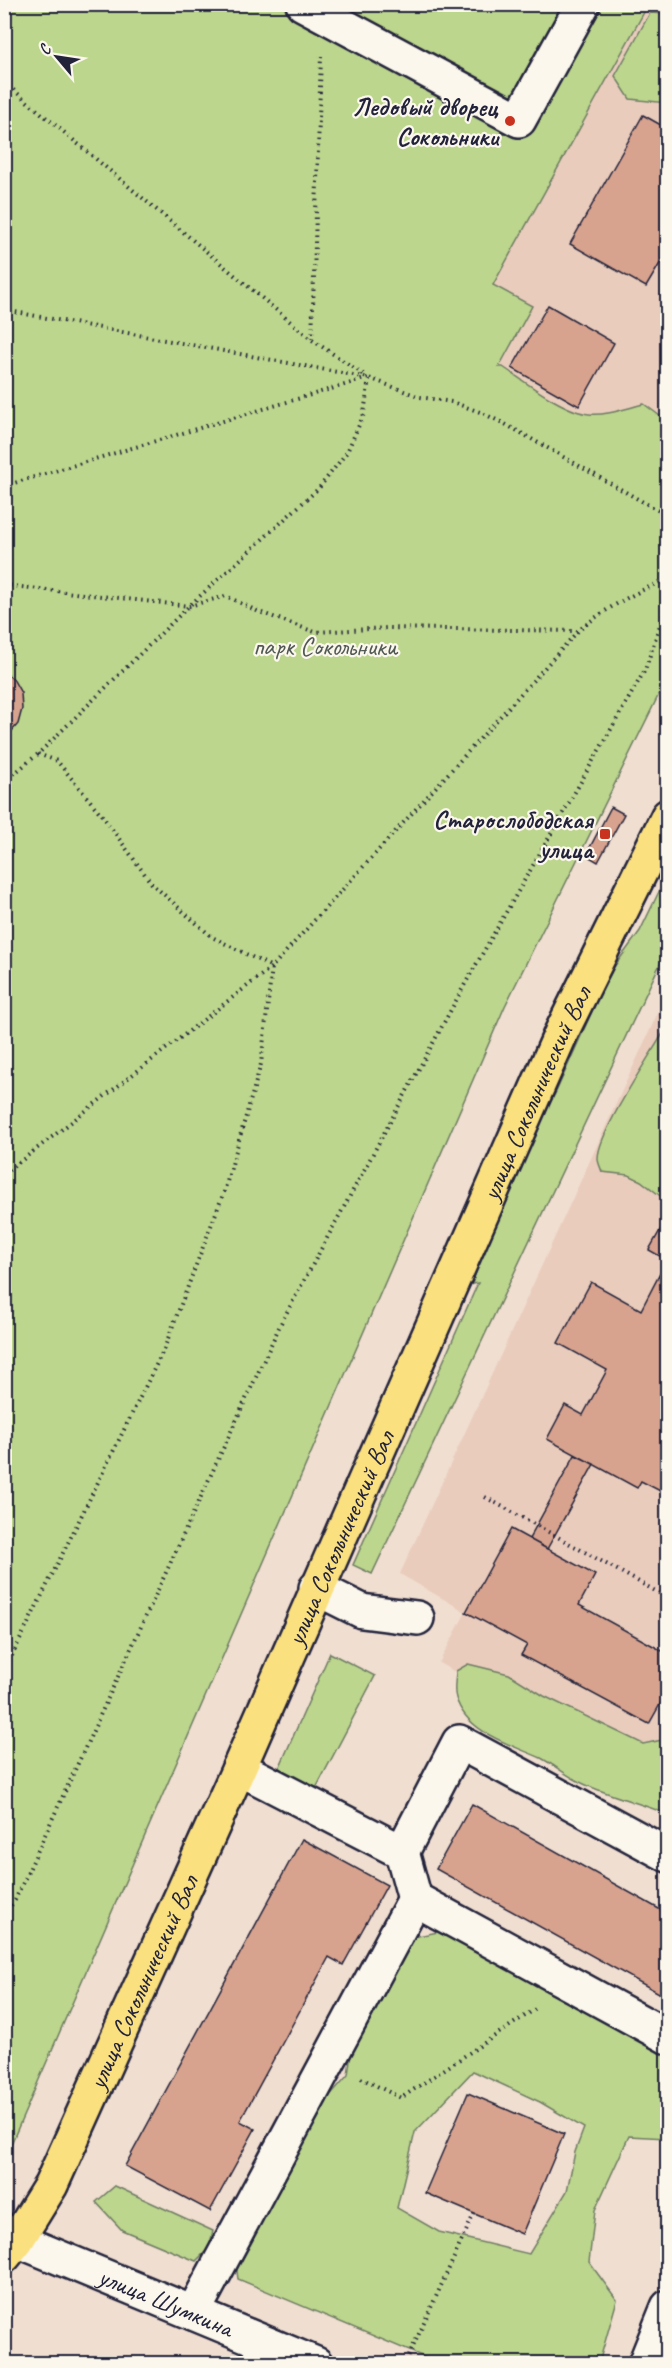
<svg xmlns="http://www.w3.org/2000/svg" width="672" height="2368" viewBox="0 0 672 2368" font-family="Caveat,sans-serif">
<rect width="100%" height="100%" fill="#f0ded0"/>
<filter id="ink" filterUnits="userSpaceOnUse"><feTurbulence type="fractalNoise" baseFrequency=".0167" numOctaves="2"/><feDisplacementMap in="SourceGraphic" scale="12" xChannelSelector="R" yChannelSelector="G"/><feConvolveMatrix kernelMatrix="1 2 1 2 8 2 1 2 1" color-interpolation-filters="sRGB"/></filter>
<g filter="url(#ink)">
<path fill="#e9ccbc" d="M 648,5 L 667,5 L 667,470 L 494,374 L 532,306 L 493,285 Z
M 667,993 L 667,1790 L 439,1663 L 466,1612 L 400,1574 Z"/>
<path fill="#bcd68d" stroke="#6f7c64" stroke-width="1.5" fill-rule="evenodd" d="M 4,5 L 648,5 L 493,285 L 532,306 L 499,367 L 503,367 C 524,381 564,412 589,414 C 606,416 627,408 644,404 L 668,422 L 667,678 L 505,1006 L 5,2158 Z
M 650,13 L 667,14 L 667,103 L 630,99 L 615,76 Z
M 667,875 L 667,949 L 372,1574 L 353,1565 L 478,1283 L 472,1284 L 498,1206 L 515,1167 L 556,1092 L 602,989 L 616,964 L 640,931 Z
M 667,1027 L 667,1201 L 641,1181 L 629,1175 L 602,1172 C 601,1168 598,1163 598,1159 C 597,1134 652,1052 667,1027 Z
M 330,1653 L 375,1676 L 314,1792 L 277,1773 Z
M 468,1664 L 509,1674 L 544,1696 L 643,1744 L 667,1739 L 667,1814 C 640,1803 611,1796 584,1784 C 568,1777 556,1766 541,1758 C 513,1745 467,1734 456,1698 C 453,1690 456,1679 456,1671 Z
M 443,1931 L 667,2051 L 667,2138 L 629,2136 L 595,2210 L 589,2262 L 617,2300 L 599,2363 L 438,2363 L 238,2279 L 236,2264 L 312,2116 L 348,2075 L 354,2030 L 403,1939 ZM 473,2071 L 540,2102 L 584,2128 L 575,2152 L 567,2191 L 529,2254 L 439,2232 L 397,2208 L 415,2132 Z
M 115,2186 L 213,2231 L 209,2248 L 196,2261 L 122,2230 L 96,2202 Z"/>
<path fill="#d8a38e" stroke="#22223b" stroke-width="1.5" d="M 643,115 L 668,129 L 668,250 L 646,287 L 570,244 Z
M 548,305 L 614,343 L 579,406 L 512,368 Z
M 4,672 L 13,679 L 21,693 L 22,709 L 18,724 L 4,740 Z
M 611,807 L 624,814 L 598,862 L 586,855 Z
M 666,1220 L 668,1221 L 668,1495 L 641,1481 L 637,1488 L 547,1439 L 565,1405 L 583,1415 L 607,1370 L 558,1343 L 591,1282 L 641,1310 L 667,1260 L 649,1250 Z
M 575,1455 L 594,1464 L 547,1549 L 529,1539 Z
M 511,1529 L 595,1575 L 579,1605 L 668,1654 L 668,1690 L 649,1724 L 521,1655 L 527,1645 L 466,1612 Z
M 472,1804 L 668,1914 L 668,1998 L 436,1869 Z
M 302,1839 L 387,1885 L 343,1965 L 329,1957 L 284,2040 L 240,2121 L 255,2129 L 210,2211 L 125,2166 Z
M 468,2093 L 564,2134 L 522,2234 L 425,2193 Z"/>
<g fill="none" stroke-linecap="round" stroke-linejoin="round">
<g stroke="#22223b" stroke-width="38">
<g id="minor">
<path d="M 303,4 L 519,120 L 583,4"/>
<path d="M 316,1588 L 362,1611 L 417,1618"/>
<path d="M 239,1768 L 402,1852 L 415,1899 L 668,2037"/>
<path d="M 402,1852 L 459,1742 L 668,1855"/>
<path id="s1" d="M 4,2231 L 17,2240 L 316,2364"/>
<path d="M 193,2313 L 415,1899"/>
<path d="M 645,2364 L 668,2307"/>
</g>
</g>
<g stroke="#22223b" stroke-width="38">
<g id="major">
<path id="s2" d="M 4,2256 L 17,2240 L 51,2185 L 239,1768 L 562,1031 L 668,816"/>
</g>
</g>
<path stroke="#22223b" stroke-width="4" stroke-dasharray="1.5 4.5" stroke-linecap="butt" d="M 4,82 L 312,340 L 366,376
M 4,310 L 369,378 L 420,397 L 452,402 L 480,412 L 505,424 L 668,516
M 312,339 L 321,56
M 4,486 L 368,378
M 4,585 L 189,606 L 226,596 L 259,612 L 315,632 L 387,628 L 577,631
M 4,782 L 38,754 L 189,606 L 319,488 L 347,452 L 364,414 L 369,378
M 4,1174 L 272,967 L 212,937 L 152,884 L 101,814 L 57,761 L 38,754
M 485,1497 L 668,1598
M 4,1672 L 164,1349 L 224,1192 L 261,1064 L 272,967 L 578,631 C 606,608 634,593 667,579
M 4,1915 L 15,1900 L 281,1323 L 465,984 L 645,670 L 663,616 L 667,579
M 361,2078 L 401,2098 L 537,2008
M 406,2362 L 474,2214"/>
<use href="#minor" stroke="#fbf7ec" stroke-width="33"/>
<use href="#major" stroke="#fbe080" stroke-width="33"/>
</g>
</g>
<g fill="#c8321e" stroke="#fbf7ec" stroke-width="2">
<circle cx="510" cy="121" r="6"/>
<rect x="599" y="828" width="12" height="12" rx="3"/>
</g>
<g text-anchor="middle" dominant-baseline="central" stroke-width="4.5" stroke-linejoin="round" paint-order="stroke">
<g font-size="26" font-weight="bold" fill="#22223b" stroke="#fbf7ec" text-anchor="end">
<text x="498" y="106">Ледовый дворец<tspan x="498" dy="30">Сокольники</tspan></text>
<text x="593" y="819">Старослободская<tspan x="593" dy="30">улица</tspan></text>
</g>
<g font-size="26" fill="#505854" stroke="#fbf7ec">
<text x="325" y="646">парк Сокольники</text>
</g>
<g font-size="26" fill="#22223b" stroke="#fbf7ec">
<text stroke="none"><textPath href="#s2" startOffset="1280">улица Сокольнический Вал</textPath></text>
<text stroke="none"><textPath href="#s2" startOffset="794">улица Сокольнический Вал</textPath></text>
<text stroke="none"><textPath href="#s2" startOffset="308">улица Сокольнический Вал</textPath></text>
<text stroke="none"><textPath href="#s1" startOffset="177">улица Шумкина</textPath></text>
</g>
</g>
<rect width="672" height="2368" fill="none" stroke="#fbf7ec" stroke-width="24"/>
<rect x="12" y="12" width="648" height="2344" fill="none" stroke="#22223b" stroke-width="2" filter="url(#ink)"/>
<g transform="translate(57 57) rotate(299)" stroke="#fbf7ec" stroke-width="4.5" paint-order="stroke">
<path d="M0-4.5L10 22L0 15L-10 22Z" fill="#22223b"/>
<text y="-9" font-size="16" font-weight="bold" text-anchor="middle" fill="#22223b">С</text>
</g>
</svg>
